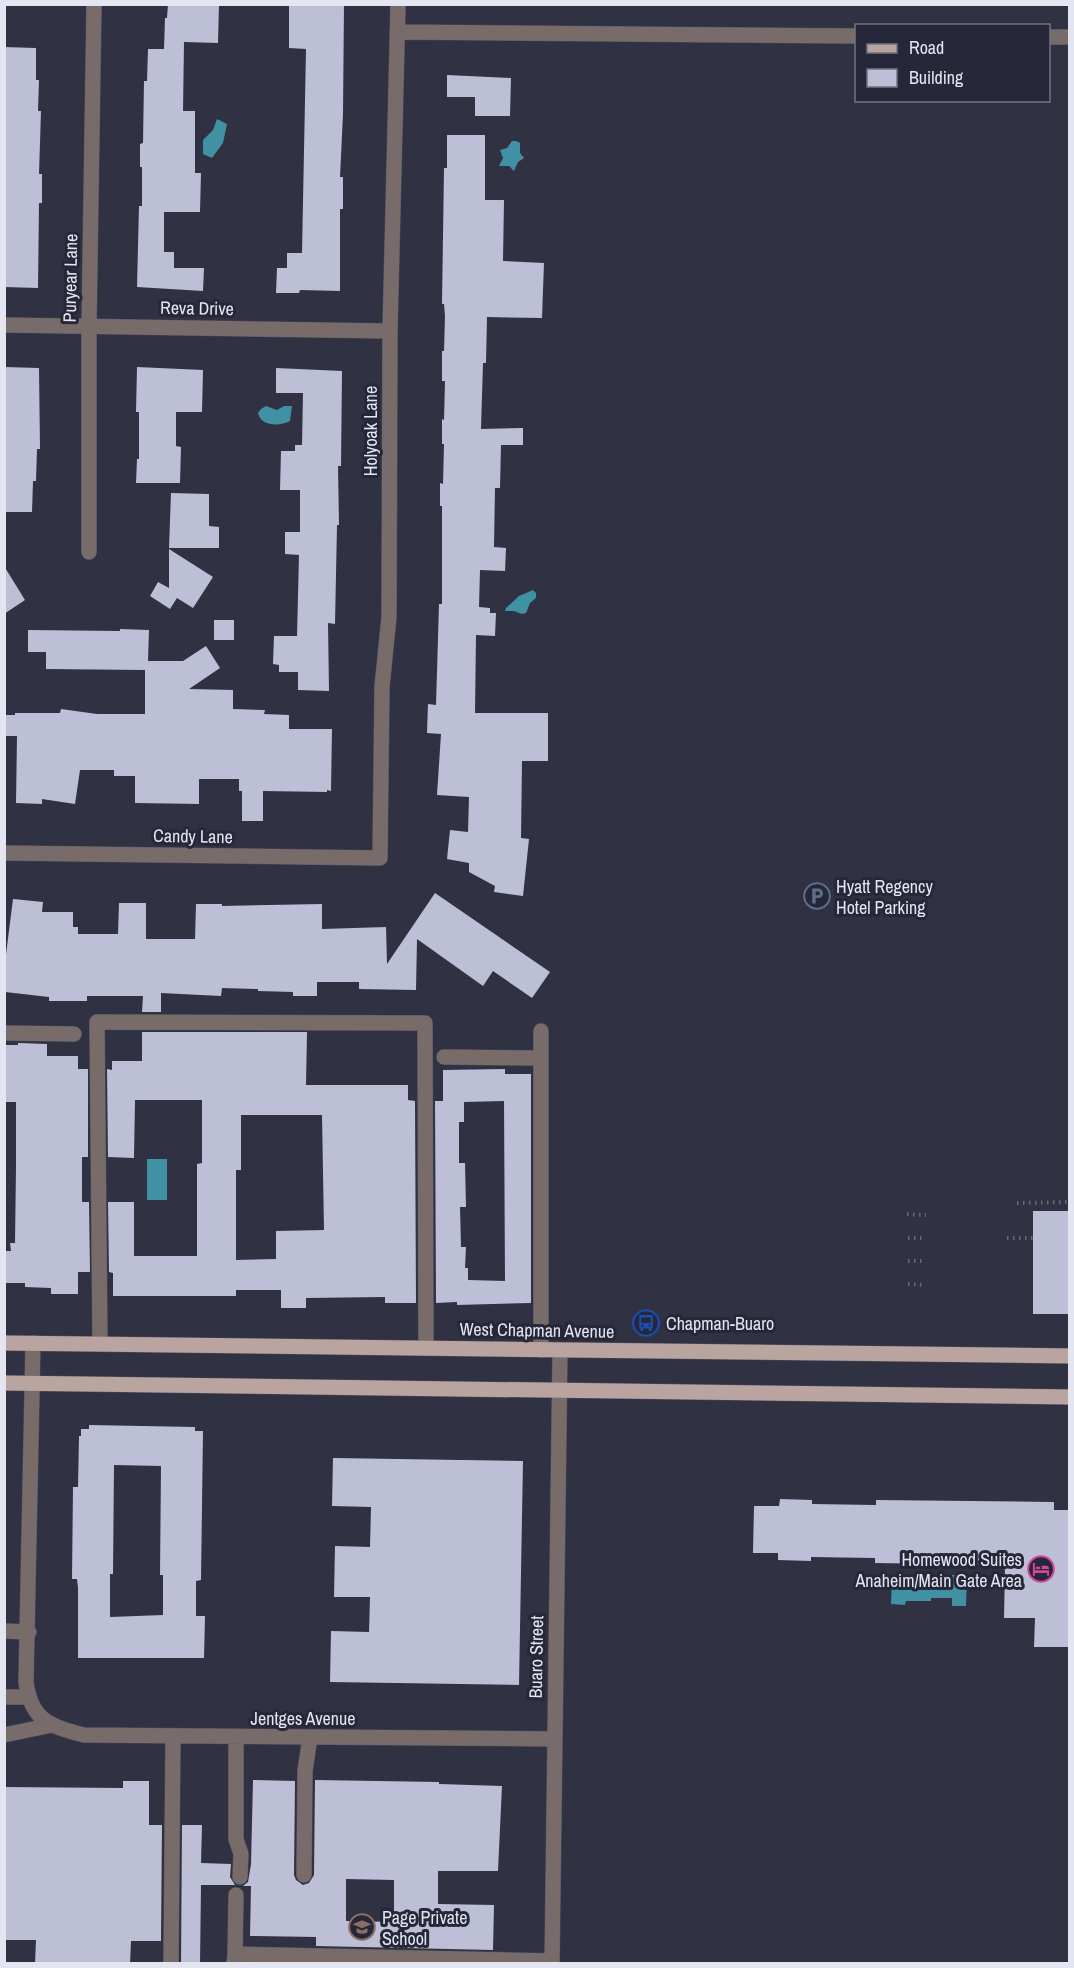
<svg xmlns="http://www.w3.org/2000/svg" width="1074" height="1968" viewBox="0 0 1074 1968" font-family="'Archivo Narrow',sans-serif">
<rect width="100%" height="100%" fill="#303143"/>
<path fill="#4191a5" d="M 217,119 L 227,124 L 223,143 L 212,158 L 203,154 L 203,140 L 213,130 Z
M 512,141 L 516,141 L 520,143 L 520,153 L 524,158 L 518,162 L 514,171 L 509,166 L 499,166 L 503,158 L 500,150 L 507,148 Z
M 266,406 L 277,410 L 284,406 L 292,406 L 290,421 C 280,426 261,427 258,413 L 261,409 Z
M 533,590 L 536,593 L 536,598 L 530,603 L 526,613 L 522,614 L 514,611 L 505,611 L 506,608 L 519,596 Z
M 147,1159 L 167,1159 L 167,1200 L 147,1200 Z
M 892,1575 L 905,1575 L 905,1582 L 936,1583 L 937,1578 L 952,1578 L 952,1575 L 967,1575 L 966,1606 L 952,1606 L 952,1598 L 931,1598 L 931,1601 L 906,1601 L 905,1605 L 891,1604 Z"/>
<path fill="#bdbfd6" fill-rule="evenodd" d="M 168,4 L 219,4 L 218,43 L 184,42 L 183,111 L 195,111 L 195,173 L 201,173 L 200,212 L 164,212 L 164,252 L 174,252 L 174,268 L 204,268 L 203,291 L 137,287 L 139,206 L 142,206 L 142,167 L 140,167 L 140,144 L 143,143 L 144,81 L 147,81 L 148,49 L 164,49 L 165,18 L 167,18 Z
M 289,4 L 344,4 L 343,114 L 340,177 L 343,177 L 343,209 L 340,209 L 340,291 L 300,290 L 299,293 L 276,293 L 277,268 L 287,268 L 287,253 L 302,253 L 306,49 L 289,48 Z
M 4,47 L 36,48 L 36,80 L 39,80 L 38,111 L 41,111 L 39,174 L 42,174 L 42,203 L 39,203 L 38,288 L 4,287 Z
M 447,75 L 511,78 L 510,116 L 475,116 L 475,97 L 447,97 Z
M 447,135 L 485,135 L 485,200 L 504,200 L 503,261 L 544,263 L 542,318 L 487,317 L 486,363 L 483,363 L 481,429 L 523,428 L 523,445 L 501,445 L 500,488 L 495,488 L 494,547 L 506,548 L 505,571 L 480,570 L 479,607 L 490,608 L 490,613 L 496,613 L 495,636 L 476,635 L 475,713 L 548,713 L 548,761 L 522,761 L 521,838 L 529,839 L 523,896 L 494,892 L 495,886 L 469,872 L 469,863 L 447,859 L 450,830 L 468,832 L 469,797 L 437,795 L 441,734 L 427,733 L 428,704 L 436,705 L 439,604 L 442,604 L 442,506 L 440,506 L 440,483 L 443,484 L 444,444 L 442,444 L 442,419 L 444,420 L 445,381 L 442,381 L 442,351 L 444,351 L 445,316 L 444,304 L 442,304 L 444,168 L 447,168 Z
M 4,367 L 39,368 L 40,449 L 37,449 L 36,481 L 33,481 L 32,512 L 4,512 Z
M 137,367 L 203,370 L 202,412 L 176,412 L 176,446 L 181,447 L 180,483 L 136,483 L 137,459 L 139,459 L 139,412 L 136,412 Z
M 276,368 L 342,371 L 341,466 L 338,466 L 339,525 L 337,525 L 335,624 L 328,623 L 329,691 L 298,690 L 298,672 L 279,672 L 279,665 L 273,664 L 274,636 L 297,636 L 299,555 L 285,554 L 285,532 L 300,532 L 300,490 L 280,490 L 281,451 L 295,451 L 295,445 L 302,445 L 303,393 L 276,393 Z
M 171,493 L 209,494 L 209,526 L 219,527 L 219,548 L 169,548 Z
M 169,549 L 213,577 L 193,608 L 177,598 L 170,609 L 150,596 L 158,582 L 169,588 Z
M 4,566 L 25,600 L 4,614 Z
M 214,620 L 234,620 L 234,640 L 214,640 Z
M 120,629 L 149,630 L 148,661 L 183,661 L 206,646 L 220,668 L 189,689 L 233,690 L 233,709 L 265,710 L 264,714 L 289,715 L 289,729 L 332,729 L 331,791 L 327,790 L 327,792 L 263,791 L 263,821 L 242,821 L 242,791 L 239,791 L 239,779 L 199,779 L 199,804 L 135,803 L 135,776 L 114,776 L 114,770 L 80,770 L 75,804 L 42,799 L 42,804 L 16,803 L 17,736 L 4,736 L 4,715 L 15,715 L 15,713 L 60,713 L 61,709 L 97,714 L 145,714 L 145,670 L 46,669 L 46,652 L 28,652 L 28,630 L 120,631 Z
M 435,893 L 550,972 L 532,998 L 493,971 L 483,986 L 417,939 L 416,990 L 359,989 L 359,982 L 317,982 L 317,996 L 293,996 L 293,992 L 258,991 L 258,989 L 222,988 L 221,996 L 161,993 L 161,1012 L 142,1012 L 143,996 L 87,996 L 87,1001 L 49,1001 L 49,997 L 5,992 L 4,970 L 13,899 L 43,902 L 42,912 L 73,912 L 73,927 L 78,927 L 78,934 L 118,934 L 119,903 L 146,903 L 146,939 L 195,939 L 196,904 L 222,904 L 222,906 L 322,904 L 322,929 L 386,927 L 387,964 Z
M 142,1032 L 307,1032 L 306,1085 L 408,1085 L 408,1100 L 415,1101 L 416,1303 L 385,1303 L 385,1297 L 306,1298 L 306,1308 L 281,1308 L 281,1290 L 236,1290 L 236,1296 L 113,1296 L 113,1273 L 109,1272 L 108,1202 L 134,1202 L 134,1256 L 197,1256 L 197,1164 L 202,1163 L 202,1100 L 135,1100 L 134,1158 L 108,1157 L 107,1069 L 112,1070 L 112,1061 L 142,1061 ZM 241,1115 L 322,1115 L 324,1230 L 276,1231 L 276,1259 L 236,1260 L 236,1170 L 241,1170 Z
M 18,1043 L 47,1044 L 47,1056 L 78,1056 L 78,1069 L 88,1069 L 88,1157 L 82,1157 L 82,1202 L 89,1202 L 90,1272 L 78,1272 L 78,1294 L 51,1294 L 51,1288 L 25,1287 L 25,1283 L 4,1283 L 4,1251 L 11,1251 L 10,1243 L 15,1243 L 16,1167 L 16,1102 L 4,1102 L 4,1045 L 18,1045 Z
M 505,1069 L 505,1074 L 531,1074 L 531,1303 L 457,1305 L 457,1302 L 436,1303 L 435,1101 L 443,1101 L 443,1070 ZM 504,1101 L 505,1281 L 468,1280 L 468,1268 L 465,1268 L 466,1247 L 461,1247 L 460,1207 L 466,1207 L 465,1163 L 459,1163 L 459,1122 L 464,1122 L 464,1102 Z
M 1033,1211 L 1069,1211 L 1070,1314 L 1033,1314 Z
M 89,1425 L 195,1427 L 195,1431 L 203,1431 L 201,1580 L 196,1581 L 196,1616 L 205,1616 L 204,1658 L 78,1658 L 78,1588 L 77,1579 L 72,1579 L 73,1487 L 78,1487 L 79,1436 L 81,1436 L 81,1429 L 89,1429 ZM 114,1465 L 161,1466 L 160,1575 L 163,1575 L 163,1615 L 110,1617 L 110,1574 L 113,1574 Z
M 333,1458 L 523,1461 L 519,1685 L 330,1682 L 331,1631 L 369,1632 L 370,1597 L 334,1597 L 335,1546 L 370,1547 L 371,1507 L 332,1506 Z
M 780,1499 L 812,1500 L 812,1504 L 876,1505 L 876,1500 L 1054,1502 L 1054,1510 L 1070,1510 L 1070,1647 L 1034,1647 L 1035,1618 L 1004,1618 L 1005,1565 L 875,1563 L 875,1558 L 811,1557 L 811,1561 L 778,1560 L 778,1553 L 753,1553 L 754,1506 L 779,1506 Z
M 253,1780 L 295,1781 L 294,1875 L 296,1880 L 303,1885 L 309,1883 L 314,1875 L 315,1780 L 439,1782 L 439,1784 L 502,1786 L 498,1871 L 438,1871 L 438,1904 L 494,1905 L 493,1950 L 316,1946 L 316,1937 L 250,1936 L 251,1886 L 243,1886 L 248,1882 L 251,1864 ZM 346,1879 L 394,1880 L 394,1922 L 346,1921 Z
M 123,1781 L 149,1781 L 149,1825 L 162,1825 L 161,1941 L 131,1941 L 130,1964 L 35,1964 L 36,1940 L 4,1940 L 4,1787 L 123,1788 Z
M 182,1825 L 202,1825 L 201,1863 L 231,1864 L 230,1877 L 235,1885 L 201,1885 L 200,1964 L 181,1964 Z"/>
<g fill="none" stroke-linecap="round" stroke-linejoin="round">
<g stroke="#4d4e5f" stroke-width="16">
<path id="minor" d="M 397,32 L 856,36
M 1048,37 L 1070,37
M 4,325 L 390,331
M 89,552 L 89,326 L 94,4
M 4,853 L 380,858 L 382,687 L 389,617 L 390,331 L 398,4
M 4,1033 L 74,1034
M 444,1057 L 541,1058
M 33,1343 L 26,1682 C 31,1720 49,1726 84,1735 L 555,1739
M 100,1344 L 97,1022 L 425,1023 L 426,1348
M 541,1350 L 541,1031
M 4,1631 L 29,1632
M 4,1697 L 28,1697
M 4,1735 L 52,1725
M 236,1737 L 236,1839 L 241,1854 L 240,1877
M 304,1875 L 305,1771 L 310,1737
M 235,1954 L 236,1895
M 171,1964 L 173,1736
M 234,1964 L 235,1954 L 552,1961
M 552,1964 L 560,1351"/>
</g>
<g stroke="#4d4e5f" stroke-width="16">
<path id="major" d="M 4,1343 L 1070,1356
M 4,1383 L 1070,1397"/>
</g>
<path stroke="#676979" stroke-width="4" stroke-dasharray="1.5 4.5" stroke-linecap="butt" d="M 1017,1203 L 1070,1202
M 907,1214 L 926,1215
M 908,1238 L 925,1238
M 1007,1238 L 1033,1238
M 908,1261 L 926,1261
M 908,1284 L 926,1285"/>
<use href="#minor" stroke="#776c6a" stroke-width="15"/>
<use href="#major" stroke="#baa49f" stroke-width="15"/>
</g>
<defs>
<g id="parking-ring" transform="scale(1.35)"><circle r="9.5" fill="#262739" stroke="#5c6f8a" stroke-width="1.5"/><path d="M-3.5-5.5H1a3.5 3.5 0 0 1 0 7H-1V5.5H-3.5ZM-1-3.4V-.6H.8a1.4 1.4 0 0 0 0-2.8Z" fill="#5c6f8a"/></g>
<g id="bus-ring" transform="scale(1.35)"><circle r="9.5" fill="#262739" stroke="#1a4fb4" stroke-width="1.5"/><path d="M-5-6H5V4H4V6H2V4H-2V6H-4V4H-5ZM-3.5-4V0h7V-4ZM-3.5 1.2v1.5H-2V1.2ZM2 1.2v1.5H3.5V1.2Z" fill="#1a4fb4"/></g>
<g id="hotel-ring" transform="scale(1.35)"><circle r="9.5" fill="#262739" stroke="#d1479c" stroke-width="1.5"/><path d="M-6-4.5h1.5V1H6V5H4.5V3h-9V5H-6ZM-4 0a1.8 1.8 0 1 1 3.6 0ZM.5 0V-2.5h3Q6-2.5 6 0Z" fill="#d1479c"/></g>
<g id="school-ring" transform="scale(1.35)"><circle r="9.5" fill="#262739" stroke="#8d6e63" stroke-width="1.5"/><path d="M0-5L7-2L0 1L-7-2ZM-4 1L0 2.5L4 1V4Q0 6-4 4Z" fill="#8d6e63"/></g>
</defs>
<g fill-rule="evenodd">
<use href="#parking-ring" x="817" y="896"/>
<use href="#bus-ring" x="646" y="1323"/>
<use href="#hotel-ring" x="1041" y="1569"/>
<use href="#school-ring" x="362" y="1927"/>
</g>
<g text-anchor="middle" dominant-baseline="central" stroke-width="6" stroke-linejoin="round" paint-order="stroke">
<g font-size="18" fill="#e3e5f0" stroke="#262739">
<text transform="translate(70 278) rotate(-89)">Puryear Lane</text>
<text transform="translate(197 308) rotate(1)">Reva Drive</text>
<text transform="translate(370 431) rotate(-90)">Holyoak Lane</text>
<text transform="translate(193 836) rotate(1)">Candy Lane</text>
<text transform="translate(537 1330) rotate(1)">West Chapman Avenue</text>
<text transform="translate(536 1657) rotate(-89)">Buaro Street</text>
<text x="303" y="1718">Jentges Avenue</text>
</g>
<g font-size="18" fill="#e3e5f0" stroke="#262739" text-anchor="start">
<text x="836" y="886">Hyatt Regency<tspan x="836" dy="21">Hotel Parking</tspan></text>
<text x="666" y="1323">Chapman-Buaro</text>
<text x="1022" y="1559" text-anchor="end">Homewood Suites<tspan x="1022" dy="21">Anaheim/Main Gate Area</tspan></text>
<text x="382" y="1917">Page Private<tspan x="382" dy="21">School</tspan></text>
</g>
</g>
<rect width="1074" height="1968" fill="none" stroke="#e3e5f0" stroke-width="12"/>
<rect x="855" y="24" width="195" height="78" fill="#262739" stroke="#727382" stroke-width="1.5"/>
<rect x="867" y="44" width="30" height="9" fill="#baa49f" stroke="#727382" stroke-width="1.5"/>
<text x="909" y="54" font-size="18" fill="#e3e5f0">Road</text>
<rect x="867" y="69" width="30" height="18" fill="#bdbfd6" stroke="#727382" stroke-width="1.5"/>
<text x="909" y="84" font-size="18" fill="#e3e5f0">Building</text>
</svg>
